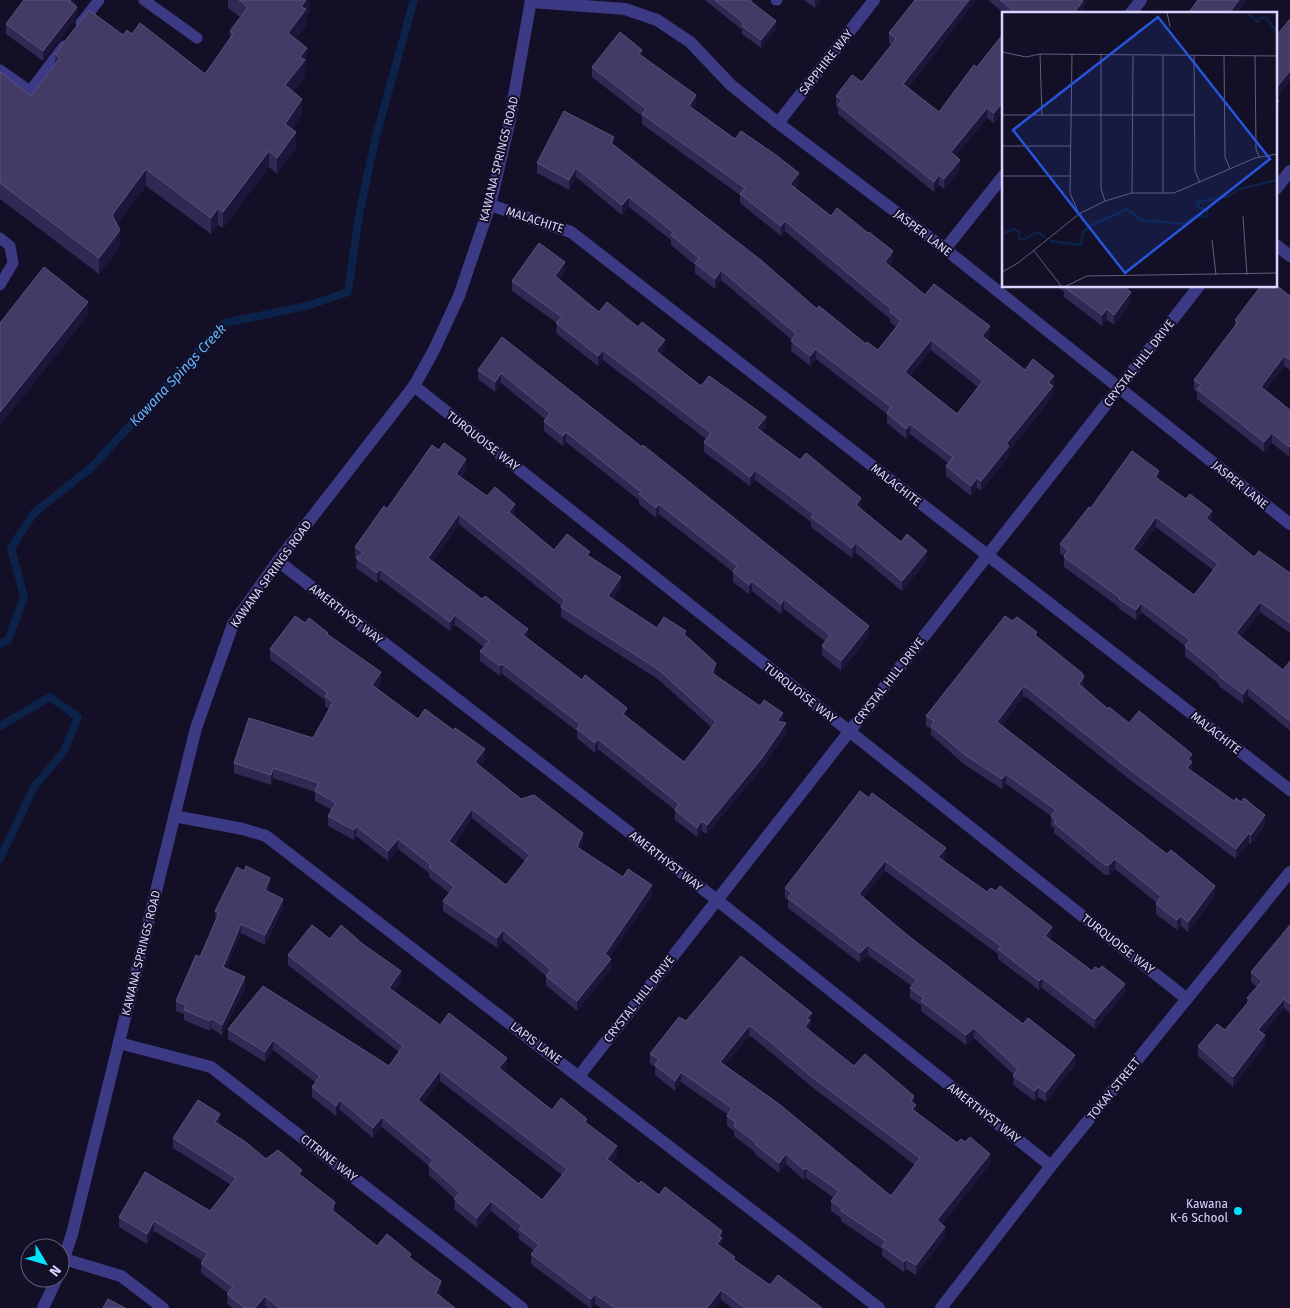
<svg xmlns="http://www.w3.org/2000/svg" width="1290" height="1308" viewBox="0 0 1290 1308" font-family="'Fira Sans',sans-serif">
<rect width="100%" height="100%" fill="#130f26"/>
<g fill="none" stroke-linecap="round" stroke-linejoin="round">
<path stroke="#0c2248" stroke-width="8" d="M 0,644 L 8,640 L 24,597 L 11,548 L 34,513 L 91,468 L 224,323 L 307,306 L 348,292 L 359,215 L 376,136 L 414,0
M 0,726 L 50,697 L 78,717 L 64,751 L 34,787 L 0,859"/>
<path stroke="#3d3a85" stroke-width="11" d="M 144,0 L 197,38
M 776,0 L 777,0
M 81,23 L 99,0
M 0,70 L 30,91 L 64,46
M 0,238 L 10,246 L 13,263 L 0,285"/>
<path stroke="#3d3a85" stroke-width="12" d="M 531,2 L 625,9 L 657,20 L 690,42 L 731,85 L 778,123 L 945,249 L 1290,524
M 1130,14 L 1141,0
M 778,123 L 874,0
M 1276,189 L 1290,171
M 490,205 L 571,232 L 1290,790
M 1276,245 L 1290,256
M 945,249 L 1004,175
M 414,386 L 1187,999
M 278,561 L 717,900 L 1051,1166
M 174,816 L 243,829 L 266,836 L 879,1308
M 119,1043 L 211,1067 L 522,1308
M 579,1076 L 1199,286
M 64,1259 L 121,1276 L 163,1308
M 941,1308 L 1051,1166 L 1290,872"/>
<path stroke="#3d3a85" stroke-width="12" d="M 60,1270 L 72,1234 L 196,728 L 233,624 L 278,561 L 414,386 L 434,350 L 459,296 L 490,205 L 509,124 L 531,0
M 43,1308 L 57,1278"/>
</g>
<path fill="#312854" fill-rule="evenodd" d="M 75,0 L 74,5 L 77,17 L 43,61 L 6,34 L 6,24 Z
M 228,0 L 310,0 L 310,11 L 306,16 L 306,25 L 296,39 L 307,64 L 305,67 L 305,77 L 293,92 L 302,115 L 292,129 L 296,148 L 277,174 L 269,167 L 223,228 L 218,225 L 211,234 L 146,186 L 117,224 L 120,246 L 99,274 L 0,199 L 0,72 L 31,96 L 55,64 L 55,54 L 132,34 L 205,74 L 230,39 L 230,31 L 240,17 L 228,8 Z
M 705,0 L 752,0 L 752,3 L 776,29 L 761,48 L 742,34 L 742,30 Z
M 804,0 L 821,0 L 815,8 Z
M 915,0 L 976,0 L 908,88 L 939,112 L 977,67 L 1004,33 L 1004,109 L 994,123 L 987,118 L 955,156 L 960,170 L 944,189 L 939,185 L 934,192 L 838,114 L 838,108 L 836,106 L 836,96 L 862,82 L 891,45 L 889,43 L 889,33 Z
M 988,0 L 1088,0 L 1083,7 L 1083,11 L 1081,14 L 1005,14 Z
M 642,57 L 696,105 L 693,109 L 799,183 L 795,188 L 831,216 L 893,261 L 889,265 L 925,295 L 990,336 L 987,339 L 1025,370 L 1054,386 L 1053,388 L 1053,396 L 1009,451 L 1009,456 L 981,491 L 977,488 L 971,496 L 946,476 L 946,466 L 948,463 L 910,434 L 906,439 L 887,423 L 887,414 L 816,359 L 810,366 L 791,351 L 792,340 L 721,280 L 715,289 L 695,273 L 695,265 L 671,245 L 671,240 L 629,207 L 622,215 L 576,177 L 569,190 L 537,173 L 537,163 L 614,145 L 817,309 L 866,344 L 878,350 L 896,327 L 890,322 L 890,319 L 785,231 L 781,236 L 740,203 L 740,195 L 642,124 L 642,116 L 592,77 L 592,67 ZM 931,350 L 978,387 L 957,414 L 910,376 Z
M 1004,224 L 1004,239 L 1002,237 L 1002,227 Z
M 565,271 L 559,280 L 599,312 L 665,350 L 661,355 L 701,386 L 766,427 L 762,432 L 861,508 L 861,509 L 901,542 L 927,561 L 902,591 L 856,553 L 852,558 L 811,527 L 811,522 L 755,480 L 750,486 L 704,452 L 704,442 L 706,439 L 603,360 L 598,366 L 556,333 L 557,323 L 512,291 L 512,281 Z
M 1056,286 L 1128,286 L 1126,288 L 1131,302 L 1114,325 L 1107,320 L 1102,326 L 1064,297 L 1064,292 Z
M 1273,289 L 1290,296 L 1290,370 L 1284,366 L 1266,390 L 1290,410 L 1290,456 L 1289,457 L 1272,443 L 1264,452 L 1197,399 L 1197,392 L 1194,390 L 1194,380 L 1235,327 L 1235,320 Z
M 502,337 L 869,636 L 841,671 L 822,655 L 822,646 L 825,641 L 784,609 L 781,614 L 752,591 L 749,594 L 733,582 L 733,572 L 659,514 L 656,518 L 639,504 L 639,500 L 566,442 L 563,446 L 544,431 L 544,421 L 545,419 L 501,383 L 495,392 L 478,379 L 478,370 Z
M 439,450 L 466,469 L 461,477 L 487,496 L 515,514 L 514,516 L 554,550 L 590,557 L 621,587 L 613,599 L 657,628 L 686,636 L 716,673 L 715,675 L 783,722 L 786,733 L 762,768 L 707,834 L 702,831 L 697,837 L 675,820 L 675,810 L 598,749 L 595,753 L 577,738 L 577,731 L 502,674 L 500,676 L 480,661 L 480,651 L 484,647 L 455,625 L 450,631 L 380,579 L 377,583 L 356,568 L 357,558 L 355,557 L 355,547 L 387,509 ZM 459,524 L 561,606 L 561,617 L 659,680 L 711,727 L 684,762 L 528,639 L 433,561 Z
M 1159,480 L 1212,520 L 1211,521 L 1254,557 L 1290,573 L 1290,633 L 1260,612 L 1241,637 L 1283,670 L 1290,661 L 1290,731 L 1248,696 L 1243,704 L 1219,686 L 1219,684 L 1185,656 L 1185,646 L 1141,612 L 1136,620 L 1119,609 L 1119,607 L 1064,567 L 1064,556 L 1060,554 L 1060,544 L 1090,509 ZM 1156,527 L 1213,570 L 1194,595 L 1137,552 Z
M 1012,621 L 1037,637 L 1084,687 L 1083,688 L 1108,709 L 1192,764 L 1192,771 L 1265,825 L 1251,844 L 1249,843 L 1236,859 L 1129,779 L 1026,697 L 1023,697 L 1002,725 L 1215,896 L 1188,932 L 1181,926 L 1177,930 L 1156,914 L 1156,904 L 1157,903 L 1115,869 L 1109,875 L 1105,875 L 1054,833 L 1054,828 L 1051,826 L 1051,816 L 1006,784 L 1002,789 L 965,765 L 931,735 L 931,729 L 926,726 L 926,716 Z
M 305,623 L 328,635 L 381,682 L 377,689 L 418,719 L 485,759 L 480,766 L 521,799 L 583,843 L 580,849 L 623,877 L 652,895 L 609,957 L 611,969 L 577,1011 L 546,985 L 546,976 L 503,940 L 497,948 L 443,911 L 443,901 L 449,893 L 429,877 L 429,873 L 398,849 L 388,861 L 356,836 L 354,840 L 328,826 L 328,816 L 332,810 L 315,801 L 315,792 L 273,778 L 271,785 L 234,773 L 234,763 L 313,738 L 329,709 L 325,706 L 325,700 L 270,659 L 270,649 ZM 472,818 L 525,861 L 506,885 L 454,845 Z
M 860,791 L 946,858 L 943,861 L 1052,937 L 1050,939 L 1092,971 L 1125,993 L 1095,1029 L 1042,988 L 1039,990 L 998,959 L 998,954 L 885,871 L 863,897 L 906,934 L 1075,1065 L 1046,1102 L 1038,1097 L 1035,1101 L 1013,1085 L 1014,1075 L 974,1038 L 966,1045 L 921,1011 L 921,1005 L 910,998 L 910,988 L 912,986 L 868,955 L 860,963 L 788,908 L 788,900 L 785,898 L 785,888 Z
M 270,888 L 268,892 L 283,908 L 265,945 L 241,933 L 226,969 L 245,987 L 222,1035 L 211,1028 L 210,1031 L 184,1020 L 184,1014 L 176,1011 L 176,1001 L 200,957 L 216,921 L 215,911 Z
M 1290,925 L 1290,1013 L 1284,1008 L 1263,1034 L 1265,1045 L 1233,1087 L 1198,1056 L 1198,1046 L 1225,1030 L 1247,1004 L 1247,998 L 1257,987 L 1251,982 L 1251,972 Z
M 330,939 L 364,945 L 401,981 L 394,991 L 440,1025 L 507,1068 L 504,1071 L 552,1110 L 587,1124 L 617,1156 L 612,1163 L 639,1184 L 722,1231 L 722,1248 L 735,1260 L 770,1285 L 822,1308 L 732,1308 L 721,1300 L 715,1308 L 601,1308 L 595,1304 L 591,1308 L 590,1308 L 531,1264 L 531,1254 L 534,1251 L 519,1239 L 519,1234 L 491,1211 L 477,1228 L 454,1209 L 455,1199 L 429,1175 L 429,1166 L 382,1127 L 373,1138 L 340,1110 L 336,1116 L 312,1097 L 312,1087 L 315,1082 L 273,1050 L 265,1062 L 228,1039 L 228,1029 L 389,1066 L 399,1052 L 288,965 L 288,955 ZM 440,1081 L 562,1175 L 542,1200 L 422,1103 Z
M 686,1021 L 812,1023 L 810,1024 L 810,1031 L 854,1066 L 914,1104 L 916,1112 L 957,1143 L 990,1164 L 942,1224 L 945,1237 L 916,1275 L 906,1269 L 904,1272 L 882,1256 L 882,1249 L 841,1221 L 841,1218 L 831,1211 L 831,1201 L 834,1198 L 806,1178 L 804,1180 L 786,1164 L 779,1173 L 755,1154 L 755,1152 L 734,1136 L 734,1131 L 727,1126 L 727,1114 L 681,1082 L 675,1091 L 655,1075 L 655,1067 L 650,1064 L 650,1054 ZM 749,1036 L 752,1037 L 812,1087 L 915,1165 L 891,1196 L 725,1065 Z
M 220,1124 L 220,1125 L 266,1159 L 302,1176 L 335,1212 L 377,1246 L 411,1259 L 441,1291 L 439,1296 L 455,1308 L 267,1308 L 265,1306 L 263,1308 L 233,1308 L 227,1304 L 228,1293 L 201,1273 L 201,1263 L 203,1261 L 154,1231 L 147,1244 L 119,1227 L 119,1217 L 210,1211 L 231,1185 L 173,1148 L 173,1138 Z"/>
<path fill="#1d163a" d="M 71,0 L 75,0 L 75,4 L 70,11 L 70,1 Z
M 306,0 L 310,0 L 310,11 L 306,16 L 306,25 L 288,50 L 288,33 L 301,7 Z
M 815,0 L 821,0 L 815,8 Z
M 969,0 L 976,0 L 903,94 L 903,84 Z
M 1081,0 L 1088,0 L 1083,7 L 1083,11 L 1081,14 L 1073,14 Z
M 1239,0 L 1247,0 L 1236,14 L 1228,14 Z
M 77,7 L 77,17 L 43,61 L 43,51 Z
M 776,21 L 776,29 L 761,48 L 761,40 Z
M 307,48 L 307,64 L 305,67 L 305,77 L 285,102 L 285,85 L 300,57 Z
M 642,50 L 642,60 L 639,54 Z
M 1290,71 L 1290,81 L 1276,98 L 1276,88 Z
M 696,95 L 696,105 L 689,116 L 689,106 Z
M 302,99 L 302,115 L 285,140 L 285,124 Z
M 1004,100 L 1004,109 L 994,123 L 994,113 Z
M 1279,101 L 1279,111 L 1276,115 L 1276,105 Z
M 987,108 L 987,118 L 951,162 L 951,152 Z
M 296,132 L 296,148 L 277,174 L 277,158 Z
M 614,137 L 614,147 L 611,143 Z
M 269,151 L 269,167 L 223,228 L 223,212 Z
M 960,160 L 960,170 L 944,189 L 944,179 Z
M 576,168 L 576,177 L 569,190 L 569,180 Z
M 146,169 L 146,186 L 112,231 L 112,215 Z
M 799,173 L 799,183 L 790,194 L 790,184 Z
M 939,175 L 939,185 L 934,192 L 934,182 Z
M 629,197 L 629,207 L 622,215 L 622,205 Z
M 218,208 L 218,225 L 211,234 L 211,218 Z
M 785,221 L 785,231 L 781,236 L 781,226 Z
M 120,230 L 120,246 L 99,274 L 99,258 Z
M 893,251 L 893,261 L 885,271 L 885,262 Z
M 565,262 L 565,271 L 555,286 L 555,276 Z
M 721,270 L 721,280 L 715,289 L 715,279 Z
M 1131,292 L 1131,302 L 1114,325 L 1114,315 Z
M 88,302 L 88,316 L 0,426 L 0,412 Z
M 1107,309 L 1107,320 L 1102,326 L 1102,315 Z
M 990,326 L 990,336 L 982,346 L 982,336 Z
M 665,340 L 665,350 L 656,361 L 656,351 Z
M 931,340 L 931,350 L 905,382 L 905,372 Z
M 816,349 L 816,359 L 810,366 L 810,356 Z
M 603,350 L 603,360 L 598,366 L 598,356 Z
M 1284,356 L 1284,366 L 1261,397 L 1261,387 Z
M 501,373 L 501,383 L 495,392 L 495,382 Z
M 1054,376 L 1054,386 L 1053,388 L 1053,396 L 1009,451 L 1009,456 L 981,491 L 981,481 L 1048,383 Z
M 766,417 L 766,427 L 757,438 L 757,428 Z
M 910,424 L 910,434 L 906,439 L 906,429 Z
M 566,432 L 566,442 L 563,446 L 563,436 Z
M 1272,433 L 1272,443 L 1264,452 L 1264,442 Z
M 1290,446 L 1290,456 L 1289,457 L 1289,447 Z
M 466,459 L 466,469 L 456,483 L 456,474 Z
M 755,470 L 755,480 L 750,486 L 750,477 Z
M 1159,471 L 1159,481 L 1155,477 Z
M 977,478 L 977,488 L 971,496 L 971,486 Z
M 861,498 L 861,508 L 856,515 L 856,505 Z
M 515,504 L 515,514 L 509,522 L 509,512 Z
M 659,504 L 659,514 L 656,518 L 656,508 Z
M 1212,511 L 1212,520 L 1206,528 L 1206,518 Z
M 459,514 L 459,524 L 428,568 L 428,558 Z
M 1156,517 L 1156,527 L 1133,559 L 1133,549 Z
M 856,543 L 856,553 L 852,558 L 852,548 Z
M 927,551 L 927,561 L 902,591 L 902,581 Z
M 380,569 L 380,579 L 377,583 L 377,573 Z
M 621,577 L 621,587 L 608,606 L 608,596 Z
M 752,581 L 752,591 L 749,594 L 749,585 Z
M 784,599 L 784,609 L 781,614 L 781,604 Z
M 1260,602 L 1260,612 L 1236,643 L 1236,633 Z
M 1141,603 L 1141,612 L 1136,620 L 1136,610 Z
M 455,615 L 455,625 L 450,631 L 450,622 Z
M 869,626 L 869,636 L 841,671 L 841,661 Z
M 528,629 L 528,638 L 523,645 L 523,635 Z
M 716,663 L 716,673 L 712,683 L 712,673 Z
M 502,664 L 502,674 L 500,676 L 500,666 Z
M 381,672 L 381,682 L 372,695 L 372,685 Z
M 1084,677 L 1084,687 L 1079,694 L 1079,684 Z
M 1023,687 L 1023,697 L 997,732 L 997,722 Z
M 1248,687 L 1248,696 L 1243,704 L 1243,694 Z
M 627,708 L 627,718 L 623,714 Z
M 783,713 L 783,723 L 777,721 Z
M 786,723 L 786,733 L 762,768 L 707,834 L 707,825 Z
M 598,739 L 598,749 L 595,753 L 595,743 Z
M 485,749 L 485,759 L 475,772 L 475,762 Z
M 1192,754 L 1192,772 L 1187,768 L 1188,759 Z
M 273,768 L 273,778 L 271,785 L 271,775 Z
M 1006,774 L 1006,784 L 1002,789 L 1002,779 Z
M 472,809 L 472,818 L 449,851 L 449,841 Z
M 1265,815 L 1265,825 L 1251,844 L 1251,835 Z
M 702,821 L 702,831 L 697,837 L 697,828 Z
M 356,826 L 356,836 L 354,840 L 354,830 Z
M 583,833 L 583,843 L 577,856 L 577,847 Z
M 1249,833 L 1249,843 L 1236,859 L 1236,849 Z
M 398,839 L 398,849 L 388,861 L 388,851 Z
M 946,848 L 946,858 L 938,867 L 938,857 Z
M 1115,859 L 1115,869 L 1109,875 L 1109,865 Z
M 885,861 L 885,871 L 859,903 L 859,894 Z
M 270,878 L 270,888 L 265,900 L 265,890 Z
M 652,885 L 652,895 L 605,964 L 605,954 Z
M 1215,886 L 1215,896 L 1188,932 L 1188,922 Z
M 283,899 L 283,908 L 265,945 L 265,935 Z
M 1181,916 L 1181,926 L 1177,930 L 1177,920 Z
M 241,924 L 241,933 L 223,977 L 223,967 Z
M 1052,927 L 1052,937 L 1045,946 L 1045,936 Z
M 503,930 L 503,940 L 497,948 L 497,938 Z
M 868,945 L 868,955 L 860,963 L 860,953 Z
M 611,959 L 611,969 L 577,1011 L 577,1001 Z
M 401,971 L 401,981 L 389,998 L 389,988 Z
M 245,977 L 245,987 L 222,1035 L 222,1025 Z
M 1042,978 L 1042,988 L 1039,990 L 1039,981 Z
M 1125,984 L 1125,993 L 1095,1029 L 1095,1019 Z
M 1284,999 L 1284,1008 L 1258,1040 L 1258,1030 Z
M 812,1013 L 810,1030 L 805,1037 L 805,1027 L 807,1018 Z
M 211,1018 L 211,1028 L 210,1031 L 210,1021 Z
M 749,1026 L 749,1036 L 720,1072 L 720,1062 Z
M 974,1028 L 974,1038 L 966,1045 L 966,1035 Z
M 1265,1035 L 1265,1045 L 1233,1087 L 1233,1077 Z
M 273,1040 L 273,1050 L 265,1062 L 265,1052 Z
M 1075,1055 L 1075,1065 L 1046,1102 L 1046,1092 Z
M 507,1058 L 507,1068 L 499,1077 L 499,1068 Z
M 440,1071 L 440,1081 L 418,1110 L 418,1100 Z
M 681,1072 L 681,1082 L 675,1091 L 675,1081 Z
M 1038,1087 L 1038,1097 L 1035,1101 L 1035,1091 Z
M 914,1096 L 914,1106 L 916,1105 L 916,1115 L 912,1119 L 911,1101 Z
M 340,1100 L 340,1110 L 336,1116 L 336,1106 Z
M 220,1114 L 220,1124 L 215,1132 L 215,1122 Z
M 382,1117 L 382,1127 L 373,1138 L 373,1128 Z
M 617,1146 L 617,1156 L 607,1169 L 607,1159 Z
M 786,1154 L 786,1164 L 779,1173 L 779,1163 Z
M 990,1154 L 990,1164 L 937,1230 L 937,1220 Z
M 806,1168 L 806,1178 L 804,1180 L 804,1170 Z
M 491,1201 L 491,1211 L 477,1228 L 477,1218 Z
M 335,1202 L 335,1212 L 332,1220 L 332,1210 Z
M 154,1221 L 154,1231 L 147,1244 L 147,1234 Z
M 945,1227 L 945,1237 L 916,1275 L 916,1265 Z
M 722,1231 L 722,1248 L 717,1244 L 719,1236 Z
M 906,1259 L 906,1269 L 904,1272 L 904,1262 Z
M 441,1281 L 441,1291 L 436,1303 L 436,1293 Z
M 721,1290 L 721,1300 L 715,1308 L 707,1308 Z
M 595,1294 L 595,1304 L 591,1308 L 591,1299 Z
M 265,1296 L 265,1306 L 263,1308 L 255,1308 Z"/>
<path fill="#433a66" stroke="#5a527e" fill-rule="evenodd" d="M 24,0 L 71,0 L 70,1 L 77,7 L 43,51 L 6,24 Z
M 239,0 L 306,0 L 301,7 L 306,9 L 288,33 L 307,48 L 300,57 L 305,60 L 285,85 L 302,99 L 285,124 L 296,132 L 277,158 L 269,151 L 223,212 L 218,208 L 211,218 L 146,169 L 112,215 L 120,230 L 99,258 L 0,183 L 0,72 L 31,96 L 60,58 L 55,54 L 89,10 L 123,35 L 127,30 L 132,34 L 140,23 L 205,74 L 233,34 L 230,31 L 248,7 Z
M 715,0 L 749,0 L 776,21 L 761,40 L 742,26 L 744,23 Z
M 915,0 L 969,0 L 903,84 L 939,112 L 974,65 L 977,67 L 1004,33 L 1004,100 L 994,113 L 987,108 L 951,152 L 960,160 L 944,179 L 939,175 L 934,182 L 838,105 L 842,100 L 836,96 L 852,75 L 862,82 L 896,39 L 889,33 Z
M 1000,0 L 1081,0 L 1083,1 L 1073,14 L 1017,14 Z
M 1198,0 L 1239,0 L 1228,14 L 1188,14 Z
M 1290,19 L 1290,71 L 1276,88 L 1276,36 Z
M 620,32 L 642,50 L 639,54 L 696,95 L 689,106 L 735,139 L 741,131 L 776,155 L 799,173 L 790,184 L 831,216 L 837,208 L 868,233 L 869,232 L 893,251 L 885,262 L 925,295 L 934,284 L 990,326 L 982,336 L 1025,370 L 1033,359 L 1054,376 L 1048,383 L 1053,386 L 1006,444 L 1009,446 L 981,481 L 977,478 L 971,486 L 946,466 L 953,457 L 910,424 L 906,429 L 887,413 L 891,407 L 816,349 L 810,356 L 791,341 L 796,334 L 721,270 L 715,279 L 695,263 L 699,258 L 671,235 L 673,232 L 629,197 L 622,205 L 576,168 L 569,180 L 537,163 L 564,111 L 614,137 L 611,143 L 762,261 L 817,309 L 819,306 L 866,344 L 867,342 L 878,350 L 901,321 L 890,312 L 891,309 L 785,221 L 781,226 L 740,194 L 745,188 L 642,114 L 646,109 L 592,67 ZM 931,340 L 983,381 L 957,414 L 905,372 Z
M 1276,99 L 1279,101 L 1276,105 Z
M 539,243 L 565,262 L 555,276 L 599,312 L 607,302 L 638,327 L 642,322 L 665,340 L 656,351 L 701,386 L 709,376 L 743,400 L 766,417 L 757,428 L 800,460 L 806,453 L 861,498 L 856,505 L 901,542 L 907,534 L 927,551 L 902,581 L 856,543 L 852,548 L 811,517 L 814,514 L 755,470 L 750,477 L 704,442 L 711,433 L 603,350 L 598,356 L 556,323 L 562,317 L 512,281 Z
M 44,267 L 88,302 L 0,412 L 0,323 Z
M 1276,285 L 1290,296 L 1290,360 L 1284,356 L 1261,387 L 1290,410 L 1290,446 L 1289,447 L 1272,433 L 1264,442 L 1197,389 L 1201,385 L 1194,380 L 1238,322 L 1235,320 L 1261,286 L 1270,286 L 1273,289 L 1275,286 L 1276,286 Z
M 1123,286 L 1131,292 L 1114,315 L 1107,309 L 1102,315 L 1064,287 Z
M 502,337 L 642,447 L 643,445 L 869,626 L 841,661 L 822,646 L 830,635 L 784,599 L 781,604 L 752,581 L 749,585 L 733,572 L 737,566 L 659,504 L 656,508 L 639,494 L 641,492 L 566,432 L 563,436 L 544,421 L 550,413 L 501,373 L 495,382 L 478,370 Z
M 444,443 L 466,459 L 456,474 L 487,496 L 495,487 L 515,504 L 509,512 L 554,550 L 567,534 L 590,552 L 587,555 L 621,577 L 608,596 L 657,628 L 664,617 L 686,631 L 684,634 L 716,663 L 712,673 L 760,706 L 764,700 L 783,713 L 777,721 L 786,723 L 762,758 L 707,825 L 702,821 L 697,828 L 675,810 L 679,804 L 598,739 L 595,743 L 577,729 L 580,724 L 502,664 L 500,666 L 480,651 L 489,641 L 455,615 L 450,622 L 380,569 L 377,573 L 356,558 L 363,553 L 355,547 L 384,506 L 387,509 L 432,445 L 439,450 ZM 459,514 L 565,600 L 561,607 L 659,670 L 716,722 L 684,762 L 623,714 L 627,708 L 585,675 L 582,680 L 523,635 L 528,629 L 485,596 L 482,599 L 428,558 Z
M 1132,451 L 1159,471 L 1155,477 L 1186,499 L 1190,494 L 1212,511 L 1206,518 L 1254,557 L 1259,551 L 1290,573 L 1290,623 L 1260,602 L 1236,633 L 1283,670 L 1290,661 L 1290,721 L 1248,687 L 1243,694 L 1219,676 L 1220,675 L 1185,646 L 1190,640 L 1141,603 L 1136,610 L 1119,599 L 1120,598 L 1064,557 L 1068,550 L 1060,544 L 1089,507 L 1090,509 ZM 1156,517 L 1218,564 L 1194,595 L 1133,549 Z
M 295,616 L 305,623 L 309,618 L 328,633 L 327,634 L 381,672 L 372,685 L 418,719 L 425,709 L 453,730 L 455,728 L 485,749 L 475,762 L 521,799 L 534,795 L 583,833 L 577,847 L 623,877 L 628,869 L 652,885 L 605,954 L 611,959 L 577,1001 L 546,976 L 551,970 L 503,930 L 497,938 L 443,901 L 454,887 L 429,867 L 431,865 L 398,839 L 388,851 L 356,826 L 354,830 L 328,816 L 336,803 L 315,791 L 319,783 L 273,768 L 271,775 L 234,763 L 249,718 L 313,738 L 333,702 L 325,696 L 328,693 L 270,649 ZM 472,809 L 530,855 L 506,885 L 449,841 Z
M 1005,616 L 1012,621 L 1017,617 L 1037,632 L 1035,635 L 1082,673 L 1084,677 L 1079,684 L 1108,709 L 1109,707 L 1129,723 L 1139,711 L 1192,754 L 1188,759 L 1192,762 L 1187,768 L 1234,801 L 1236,798 L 1241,802 L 1244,798 L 1265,815 L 1251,835 L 1249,833 L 1236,849 L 1129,769 L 1026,687 L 1023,687 L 997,722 L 1167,854 L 1171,850 L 1215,886 L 1188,922 L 1181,916 L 1177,920 L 1156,904 L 1161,896 L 1115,859 L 1109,865 L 1105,865 L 1054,823 L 1056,820 L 1051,816 L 1056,810 L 1006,774 L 1002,779 L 965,755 L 931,726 L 934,721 L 926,716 Z
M 860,791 L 869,798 L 872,793 L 946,848 L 938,857 L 987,892 L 991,888 L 996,891 L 1000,886 L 1052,927 L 1045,936 L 1092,971 L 1095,967 L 1099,969 L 1102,966 L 1125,984 L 1095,1019 L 1042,978 L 1039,981 L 998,949 L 1001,946 L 885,861 L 859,894 L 906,934 L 1023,1024 L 1028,1018 L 1075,1055 L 1046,1092 L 1038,1087 L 1035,1091 L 1013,1076 L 1018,1069 L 974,1028 L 966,1035 L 921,1001 L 924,998 L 910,988 L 917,980 L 868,945 L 860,953 L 788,898 L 792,893 L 785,888 Z
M 246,866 L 270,878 L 265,890 L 283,899 L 265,935 L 241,924 L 223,967 L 245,977 L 222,1025 L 211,1018 L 210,1021 L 184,1010 L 186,1005 L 176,1001 L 196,955 L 200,957 L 219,913 L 215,911 L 237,867 L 244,871 Z
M 312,925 L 330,939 L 341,925 L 364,945 L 401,971 L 389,988 L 440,1025 L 449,1013 L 507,1058 L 499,1068 L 520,1085 L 552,1110 L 561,1098 L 587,1119 L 585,1122 L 617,1146 L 607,1159 L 639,1184 L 641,1181 L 659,1195 L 665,1187 L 722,1231 L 719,1236 L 722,1238 L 717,1244 L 735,1257 L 733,1259 L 770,1285 L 778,1275 L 822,1308 L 745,1308 L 721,1290 L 707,1308 L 615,1308 L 595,1294 L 591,1299 L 531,1254 L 539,1245 L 519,1229 L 522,1226 L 491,1201 L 477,1218 L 454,1199 L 460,1193 L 429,1165 L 433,1160 L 382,1117 L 373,1128 L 340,1100 L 336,1106 L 312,1087 L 320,1076 L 273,1040 L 265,1052 L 228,1029 L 263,986 L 389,1066 L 403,1046 L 288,955 ZM 440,1071 L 567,1169 L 542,1200 L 418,1100 Z
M 1290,925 L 1290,1004 L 1284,999 L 1258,1030 L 1265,1035 L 1233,1077 L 1198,1046 L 1217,1024 L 1225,1030 L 1250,1000 L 1247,998 L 1262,981 L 1251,972 Z
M 741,956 L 812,1013 L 807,1018 L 810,1020 L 805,1027 L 854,1066 L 865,1054 L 914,1096 L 911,1101 L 916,1105 L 912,1109 L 957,1143 L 961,1139 L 965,1142 L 970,1137 L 990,1154 L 937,1220 L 945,1227 L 916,1265 L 906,1259 L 904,1262 L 882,1246 L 886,1241 L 841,1211 L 842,1209 L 831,1201 L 839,1191 L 806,1168 L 804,1170 L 786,1154 L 779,1163 L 755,1144 L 756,1143 L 734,1126 L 736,1123 L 727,1116 L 732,1108 L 681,1072 L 675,1081 L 655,1065 L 659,1059 L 650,1054 L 679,1017 L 686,1021 ZM 749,1026 L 752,1027 L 812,1077 L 920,1158 L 891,1196 L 779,1104 L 720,1062 Z
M 198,1100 L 220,1114 L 215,1122 L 247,1143 L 266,1159 L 278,1150 L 302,1170 L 299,1174 L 335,1202 L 332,1210 L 377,1246 L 387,1234 L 411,1254 L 409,1257 L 441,1281 L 436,1293 L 455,1308 L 279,1308 L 265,1296 L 255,1308 L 245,1308 L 227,1294 L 233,1287 L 201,1263 L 208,1254 L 154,1221 L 147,1234 L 119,1217 L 145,1172 L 210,1211 L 236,1178 L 173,1138 Z
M 108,1299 L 125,1308 L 103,1308 Z"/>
<circle fill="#00e5ff" stroke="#130f26" stroke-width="2" cx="1238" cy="1211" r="5"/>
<g text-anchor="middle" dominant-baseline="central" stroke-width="4" stroke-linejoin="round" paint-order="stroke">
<g font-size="12" fill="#d9d4ff" stroke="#130f26">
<text transform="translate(826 62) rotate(-52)">SAPPHIRE WAY</text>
<text transform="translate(499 159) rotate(-76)">KAWANA SPRINGS ROAD</text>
<text transform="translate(535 220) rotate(18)">MALACHITE</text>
<text transform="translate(923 233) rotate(37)">JASPER LANE</text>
<text transform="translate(1139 363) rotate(-52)">CRYSTAL HILL DRIVE</text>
<text transform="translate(483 441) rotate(38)">TURQUOISE WAY</text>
<text transform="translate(896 485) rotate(38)">MALACHITE</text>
<text transform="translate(1240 485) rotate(39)">JASPER LANE</text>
<text transform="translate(271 574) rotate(-54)">KAWANA SPRINGS ROAD</text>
<text transform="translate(346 614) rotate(38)">AMERTHYST WAY</text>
<text transform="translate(889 681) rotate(-52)">CRYSTAL HILL DRIVE</text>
<text transform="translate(800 693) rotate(38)">TURQUOISE WAY</text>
<text transform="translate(1216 733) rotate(38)">MALACHITE</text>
<text transform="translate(666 861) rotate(38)">AMERTHYST WAY</text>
<text transform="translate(1118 944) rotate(38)">TURQUOISE WAY</text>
<text transform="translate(141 953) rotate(-76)">KAWANA SPRINGS ROAD</text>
<text transform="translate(639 999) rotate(-52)">CRYSTAL HILL DRIVE</text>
<text transform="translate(536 1043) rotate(37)">LAPIS LANE</text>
<text transform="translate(1114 1089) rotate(-51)">TOKAY STREET</text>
<text transform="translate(984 1113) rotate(38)">AMERTHYST WAY</text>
<text transform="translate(329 1158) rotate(38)">CITRINE WAY</text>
</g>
<g font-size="12" fill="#d9d4ff" stroke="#130f26" text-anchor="end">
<text x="1228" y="1204">Kawana<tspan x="1228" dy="14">K-6 School</tspan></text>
</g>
<g font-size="14" font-style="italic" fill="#62b6ff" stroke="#130f26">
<text transform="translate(178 375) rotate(-47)">Kawana Spings Creek</text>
</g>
</g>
<g transform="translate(1002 12)">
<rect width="275" height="275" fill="#130f26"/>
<path fill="none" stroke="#0c2248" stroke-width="2.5" d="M 244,0 L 256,10 L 258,6 L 264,6 L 275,20M 0,222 L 12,217 L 17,220 L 18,227 L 23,227 L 35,220 L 44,226M 48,229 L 79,233 L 81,220 L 88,214 L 125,197 L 139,208 L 183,212 L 193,204 L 205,205 L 205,198 L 196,195 L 196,190 L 227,184 L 237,177 L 275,168"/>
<path fill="none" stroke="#625e7d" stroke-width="1" d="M 165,0 L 168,15M 0,40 L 24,45 L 38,42 L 275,44M 38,42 L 40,103M 70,42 L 68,181 L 77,202M 99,42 L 99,177 L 103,189M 192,43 L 193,159 L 198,171M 222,44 L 223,145 L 228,157M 253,44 L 254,137 L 257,145M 0,103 L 192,103M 0,134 L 69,134M 0,164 L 69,164M 130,181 L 131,43M 161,181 L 161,43M 241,204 L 245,263M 210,228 L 214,263M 32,239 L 60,275M 0,260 L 16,251 L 77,202 L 103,189 L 130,181 L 172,181 L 253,146 L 275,142M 62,275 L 85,264 L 275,261"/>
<path fill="#2655da" fill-opacity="0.15" stroke="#2655da" stroke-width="2.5" d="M 156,5 L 268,147 L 123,261 L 11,118 Z"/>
<rect width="275" height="275" fill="none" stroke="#d9d4ff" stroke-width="2.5"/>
</g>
<g transform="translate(45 1263) rotate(128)"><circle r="24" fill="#130f26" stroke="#625e7d"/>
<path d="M0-4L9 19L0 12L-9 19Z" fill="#00e5ff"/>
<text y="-8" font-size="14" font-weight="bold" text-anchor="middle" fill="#d9d4ff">N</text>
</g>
</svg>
